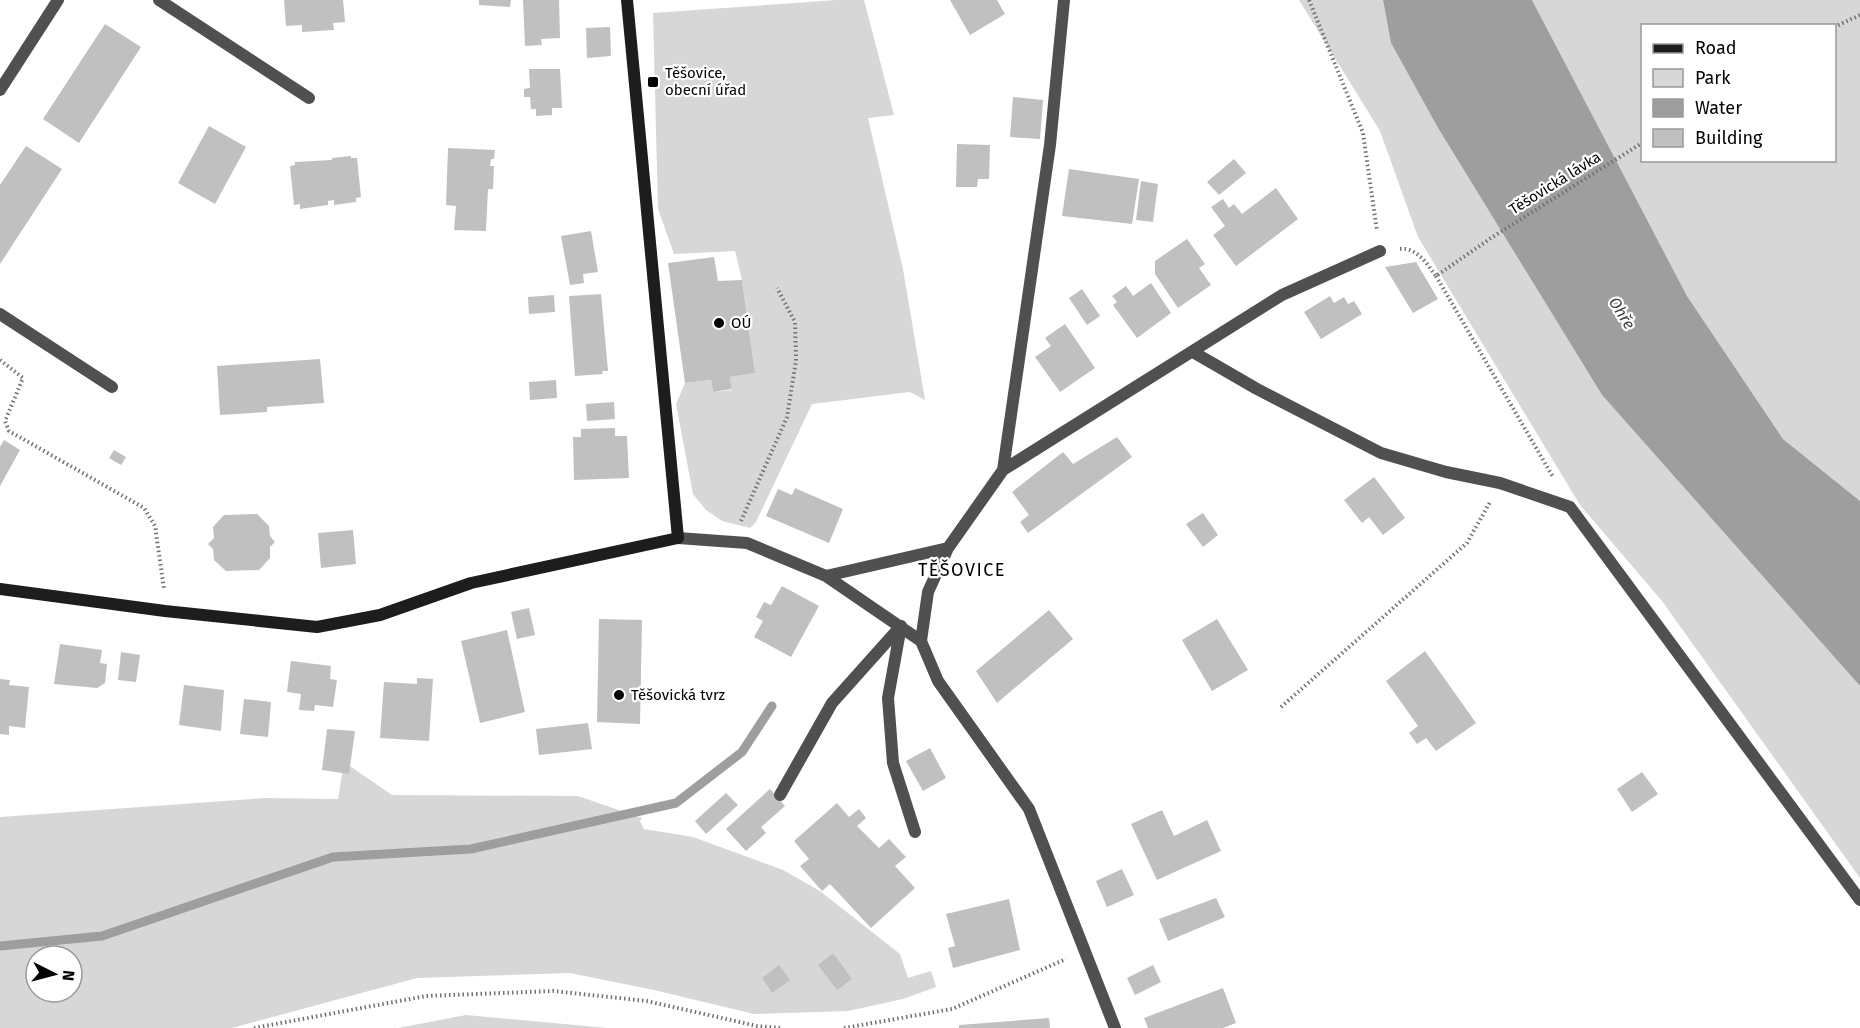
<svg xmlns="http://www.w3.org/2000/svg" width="1860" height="1028" viewBox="0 0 1860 1028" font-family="'Fira Sans',sans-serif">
<rect width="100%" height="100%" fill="#fff"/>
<path fill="#d7d7d7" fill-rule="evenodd" d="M 837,0 L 864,0 L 894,115 L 868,118 L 903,269 L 925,400 L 910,392 L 812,404 L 756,522 L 750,528 L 722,521 L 706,510 L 693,494 L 676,404 L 685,383 L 711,380 L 713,392 L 732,390 L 730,377 L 755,373 L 742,280 L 735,251 L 674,254 L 658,209 L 653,13 Z
M 1299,0 L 1383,0 L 1391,43 L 1438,128 L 1602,395 L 1860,686 L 1860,878 L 1662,601 L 1580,505 L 1418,237 L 1380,131 Z
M 1532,0 L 1860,0 L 1860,501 L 1783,439 L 1687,296 ZM 1642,26 L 1834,26 L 1834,160 L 1642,160 Z
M 344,762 L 392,795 L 578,796 L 642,818 L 640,821 L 644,829 L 693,837 L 783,870 L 820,891 L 900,954 L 908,978 L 931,971 L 936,987 L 903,999 L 848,1011 L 754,1014 L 654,990 L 570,973 L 417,978 L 232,1028 L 0,1028 L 0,817 L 265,798 L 338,799 ZM 36,956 L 72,956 L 72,992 L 36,992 Z
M 466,1015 L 607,1028 L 398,1028 Z"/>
<path fill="#9e9e9e" d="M 1383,0 L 1532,0 L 1687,296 L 1783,439 L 1860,501 L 1860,686 L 1602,395 L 1438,128 L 1391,43 Z"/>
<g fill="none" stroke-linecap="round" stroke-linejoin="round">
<path stroke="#9e9e9e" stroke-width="9" d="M 0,946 L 102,936 L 333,857 L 471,849 L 676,803 L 742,752 L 772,706"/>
</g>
<path fill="#c0c0c0" d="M 284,0 L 343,0 L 345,22 L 333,23 L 334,30 L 302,32 L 302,25 L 286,26 Z
M 479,0 L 511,0 L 510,7 L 479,5 Z
M 523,0 L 559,0 L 560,38 L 541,39 L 542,45 L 525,46 Z
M 950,0 L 997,0 L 1005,14 L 970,35 Z
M 105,24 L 141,47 L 79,143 L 43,119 Z
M 610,27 L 611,56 L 587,58 L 586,28 Z
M 529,69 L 560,69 L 562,108 L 552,108 L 552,115 L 536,116 L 536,109 L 531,109 L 530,97 L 524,97 L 524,89 L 530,88 Z
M 1013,97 L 1043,100 L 1040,139 L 1010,137 Z
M 209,126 L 246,147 L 215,204 L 178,183 Z
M 957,144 L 990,145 L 989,179 L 978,179 L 977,187 L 956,187 Z
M 26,146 L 62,169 L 0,264 L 0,185 Z
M 448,148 L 495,150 L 494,159 L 491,159 L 490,166 L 494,166 L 493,189 L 488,189 L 486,231 L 454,230 L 456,206 L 446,205 Z
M 351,156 L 351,158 L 357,158 L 361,197 L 356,198 L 356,202 L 334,205 L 334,200 L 328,201 L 328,205 L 300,209 L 300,204 L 294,205 L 290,166 L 295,165 L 295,162 L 332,160 L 332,158 Z
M 1234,159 L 1246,173 L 1219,195 L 1207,182 Z
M 1069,169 L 1139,179 L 1132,224 L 1062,216 Z
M 1141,181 L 1158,184 L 1153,222 L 1136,220 Z
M 1276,188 L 1298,219 L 1236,266 L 1213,235 L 1225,226 L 1211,207 L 1223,199 L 1229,208 L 1234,204 L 1242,214 Z
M 591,231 L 598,272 L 583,274 L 584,283 L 570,285 L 561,236 Z
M 1187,239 L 1205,264 L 1199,268 L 1211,285 L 1178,308 L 1155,274 L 1155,261 Z
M 714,257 L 718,281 L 742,280 L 755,373 L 730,377 L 732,389 L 713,392 L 711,380 L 685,383 L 668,263 Z
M 1416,262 L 1438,299 L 1413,313 L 1385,267 Z
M 1151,283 L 1171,313 L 1137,338 L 1113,305 L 1117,302 L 1112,296 L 1126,286 L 1133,296 Z
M 1082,289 L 1100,316 L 1087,325 L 1069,298 Z
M 601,294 L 608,371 L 602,371 L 603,374 L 575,376 L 569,296 Z
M 554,295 L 555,312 L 529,314 L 528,297 Z
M 1330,296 L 1334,303 L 1344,297 L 1348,304 L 1354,301 L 1362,314 L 1321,339 L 1304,312 Z
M 1065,324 L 1095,368 L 1060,392 L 1035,357 L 1051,346 L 1045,338 Z
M 320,359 L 324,403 L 267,407 L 267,412 L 220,415 L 217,366 Z
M 556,380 L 557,398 L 530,400 L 529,382 Z
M 614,402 L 615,419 L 587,421 L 586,404 Z
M 615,428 L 615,436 L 627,436 L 629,478 L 574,480 L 573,437 L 581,437 L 581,429 Z
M 1117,437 L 1132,457 L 1028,533 L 1020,522 L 1029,515 L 1012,492 L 1063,452 L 1073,464 Z
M 4,440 L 20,450 L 0,486 L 0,447 Z
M 114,450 L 126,457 L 121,465 L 109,458 Z
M 1374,477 L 1405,518 L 1383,535 L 1369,517 L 1362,523 L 1344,500 Z
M 795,488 L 843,509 L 829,543 L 766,516 L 778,489 L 792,495 Z
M 1203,513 L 1218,535 L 1203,547 L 1186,524 Z
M 257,514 L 269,526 L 270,536 L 275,542 L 270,547 L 270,558 L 259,570 L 226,571 L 214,560 L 213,549 L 208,544 L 214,538 L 213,527 L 224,515 Z
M 353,530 L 356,564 L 321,568 L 318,533 Z
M 782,586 L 819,606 L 791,657 L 754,637 L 763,621 L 756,617 L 764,602 L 771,605 Z
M 529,608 L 535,635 L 517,639 L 511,612 Z
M 1049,610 L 1073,639 L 997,703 L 976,671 Z
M 599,619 L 642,620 L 640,724 L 597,722 Z
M 1217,619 L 1248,670 L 1212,691 L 1182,640 Z
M 507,630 L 525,712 L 480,723 L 461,641 Z
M 60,644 L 102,650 L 100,663 L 107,664 L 105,683 L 97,688 L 54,684 Z
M 1425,651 L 1476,723 L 1436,751 L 1426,738 L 1417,744 L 1409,733 L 1418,726 L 1386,681 Z
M 121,652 L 140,655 L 136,682 L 118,680 Z
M 291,661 L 331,666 L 330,679 L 337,680 L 333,707 L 315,705 L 314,711 L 299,710 L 301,694 L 287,692 Z
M 417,678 L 433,679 L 429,741 L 380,738 L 384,682 L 417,684 Z
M 0,679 L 10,680 L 9,685 L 29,687 L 25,728 L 9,726 L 9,735 L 0,734 Z
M 184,685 L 224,690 L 221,731 L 179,725 Z
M 244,699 L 271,702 L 268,737 L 240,734 Z
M 588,723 L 592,749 L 539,755 L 536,729 Z
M 327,729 L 355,731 L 349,774 L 322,770 Z
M 930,748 L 946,778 L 923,791 L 906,761 Z
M 1642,772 L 1658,794 L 1632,812 L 1617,789 Z
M 770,789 L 785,806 L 761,827 L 766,833 L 746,851 L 726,829 Z
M 726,793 L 738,805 L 706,834 L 695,821 Z
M 837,803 L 849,817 L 859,809 L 866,818 L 857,826 L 879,848 L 889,839 L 906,857 L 895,866 L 915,888 L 871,928 L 830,884 L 822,891 L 800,866 L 809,859 L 794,841 Z
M 1162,810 L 1174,836 L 1207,820 L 1221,851 L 1157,880 L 1131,824 Z
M 1122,869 L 1134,895 L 1107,907 L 1096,881 Z
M 1216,898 L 1225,917 L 1168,941 L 1159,919 Z
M 1009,899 L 1020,950 L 953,968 L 948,948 L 955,946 L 946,914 Z
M 833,953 L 852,979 L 837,990 L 818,965 Z
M 779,965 L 790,980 L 772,993 L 762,978 Z
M 1153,965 L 1161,982 L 1135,995 L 1127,978 Z
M 1223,988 L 1236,1023 L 1223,1028 L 1148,1028 L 1144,1018 Z
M 1049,1018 L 1050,1028 L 959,1028 L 959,1025 Z"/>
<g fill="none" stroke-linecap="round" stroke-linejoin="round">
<path stroke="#727272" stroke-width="4" stroke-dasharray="1.5 3" stroke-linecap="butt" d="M 1309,0 L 1363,133 L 1377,231
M 1834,27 L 1860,15
M 1400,249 C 1417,247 1427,264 1436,276 L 1491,238 L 1642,143
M 1436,276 L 1553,477
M 0,360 L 23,378 L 5,421 L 9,431 L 144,508 L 155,526 L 164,589
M 741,521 L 787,417 L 796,361 L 795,322 L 777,288
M 1281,707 L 1467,543 L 1490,502
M 254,1028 L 426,996 L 553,991 L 647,1001 L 757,1026 L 781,1028
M 844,1028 L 952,1009 L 1066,959"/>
<path stroke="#505050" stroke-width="12" d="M 1193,352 L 1257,389 L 1381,453 L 1446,472 L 1500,483 L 1570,507 L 1860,900
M 901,626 L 888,698 L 893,763 L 915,832
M 780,795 L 832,703 L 900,627"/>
<path stroke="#505050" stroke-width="12" d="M 159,0 L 309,98
M 0,90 L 58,0
M 0,314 L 112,387
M 1003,470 L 1050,145 L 1064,0
M 678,538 L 747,543 L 826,576 L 921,641 L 938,681 L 1029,809 L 1115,1028
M 826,576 L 948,548
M 921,641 L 928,592 L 948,548 L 1003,470 L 1282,295 L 1380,251"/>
<path stroke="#1d1d1d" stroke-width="12" d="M 0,589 L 165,611 L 317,627 L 380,615 L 471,583 L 678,538 L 627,0"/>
</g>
<g fill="#000" stroke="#fff" stroke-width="2">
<rect x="647" y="76" width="12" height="12" rx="3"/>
<circle cx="719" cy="323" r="6"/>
<circle cx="619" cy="695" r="6"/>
</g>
<g text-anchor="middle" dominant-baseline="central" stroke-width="4.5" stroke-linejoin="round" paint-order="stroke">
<g font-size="15" fill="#000" stroke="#fff" text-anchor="start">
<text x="665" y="73">Těšovice,<tspan x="665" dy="17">obecní úřad</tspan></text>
<text x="731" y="323">OÚ</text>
<text x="631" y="695">Těšovická tvrz</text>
</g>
<g font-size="15" fill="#000" stroke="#fff">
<text transform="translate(1555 183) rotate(-32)">Těšovická lávka</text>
</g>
<g font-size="16" font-style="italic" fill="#3f3f3f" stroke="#fff">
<text transform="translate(1622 313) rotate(58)">Ohře</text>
</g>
<g font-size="18" letter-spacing="1.5" fill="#000" stroke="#fff">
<text x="962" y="570">TĚŠOVICE</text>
</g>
</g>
<rect x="1641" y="24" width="195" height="138" fill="#ffffff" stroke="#999999" stroke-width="1.5"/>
<rect x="1653" y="44" width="30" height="9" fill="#1d1d1d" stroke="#999999" stroke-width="1.5"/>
<text x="1695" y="54" font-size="18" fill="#000000">Road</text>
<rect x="1653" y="69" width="30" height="18" fill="#d7d7d7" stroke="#999999" stroke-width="1.5"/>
<text x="1695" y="84" font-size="18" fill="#000000">Park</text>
<rect x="1653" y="99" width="30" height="18" fill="#9e9e9e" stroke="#999999" stroke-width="1.5"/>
<text x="1695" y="114" font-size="18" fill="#000000">Water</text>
<rect x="1653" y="129" width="30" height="18" fill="#c0c0c0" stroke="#999999" stroke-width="1.5"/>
<text x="1695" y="144" font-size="18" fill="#000000">Building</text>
<g transform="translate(54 974) rotate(96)"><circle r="28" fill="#ffffff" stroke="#999999" stroke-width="1.5"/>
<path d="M0-4.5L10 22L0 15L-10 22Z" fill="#000000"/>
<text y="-9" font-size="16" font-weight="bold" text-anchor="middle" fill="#000000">N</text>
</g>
</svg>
